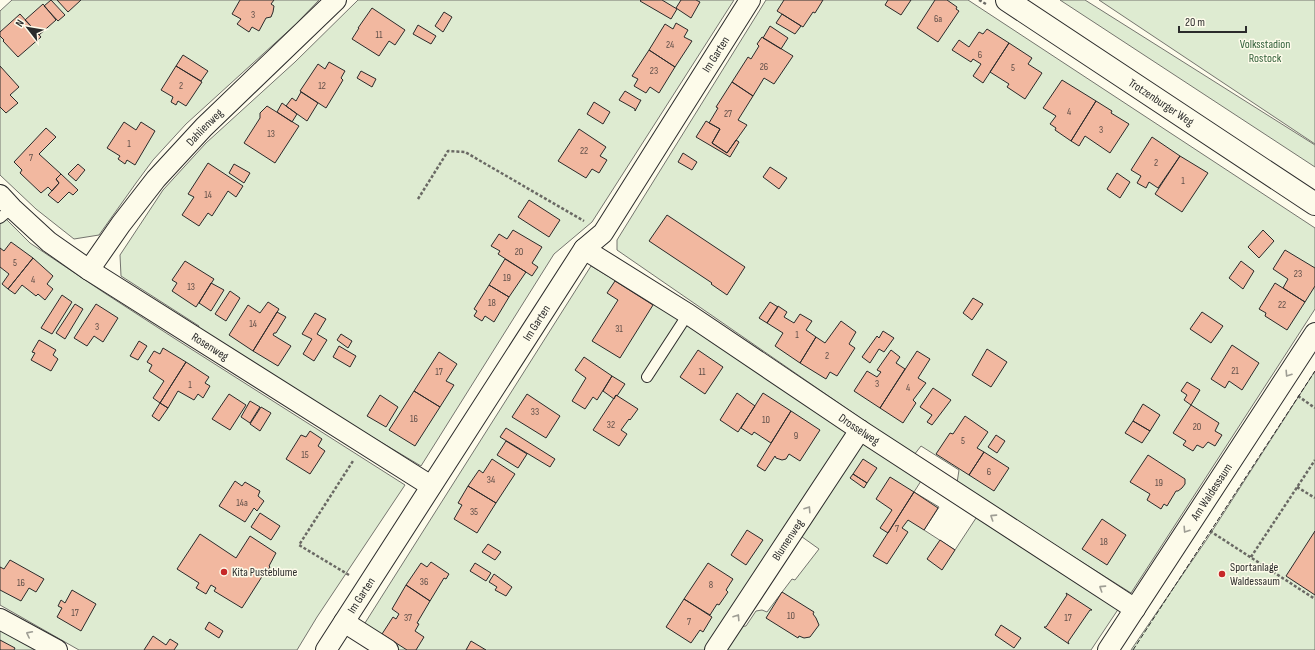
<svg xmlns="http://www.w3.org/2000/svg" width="1315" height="650" viewBox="0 0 1315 650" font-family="'Sofia Sans Condensed',sans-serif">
<rect width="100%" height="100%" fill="#fdfbea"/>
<path fill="#deebd1" stroke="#74746e" d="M 12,0 L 319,0 L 296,24 L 186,124 L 153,160 L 136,183 L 99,235 L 74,239 L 36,209 L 0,175 L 0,11 Z
M 358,0 L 734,0 L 592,222 L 554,254 L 421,466 L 196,332 L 199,326 L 121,276 L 120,255 L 163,190 L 206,143 L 295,62 Z
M 766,0 L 968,0 L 1315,228 L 1315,309 L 1131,593 L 957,483 L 959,470 L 921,446 L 914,455 L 617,250 L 617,240 Z
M 1060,0 L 1085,0 L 1315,145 L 1315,167 Z
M 1099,0 L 1315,0 L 1315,144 Z
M 0,213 L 30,243 L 103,292 L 177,340 L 405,485 L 317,617 L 297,650 L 79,650 L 0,605 Z
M 591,266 L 676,317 L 851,432 L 707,650 L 395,650 L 363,629 L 365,623 Z
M 1315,371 L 1315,650 L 1131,650 L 1207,539 Z
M 861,441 L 921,481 L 914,492 L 939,507 L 924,530 L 955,550 L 978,515 L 1119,608 L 1091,650 L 724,650 L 739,627 L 746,626 L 756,611 L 762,610 L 767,612 L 792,579 L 795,580 L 819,549 L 798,534 Z
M 0,627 L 43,650 L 0,650 Z"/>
<path fill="#f2b8a0" stroke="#2b2b2b" d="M 51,0 L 65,15 L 58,21 L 44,6 Z
M 57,0 L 81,0 L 68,12 Z
M 240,0 L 274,0 L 271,4 L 274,6 L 273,12 L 271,17 L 266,18 L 259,31 L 252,27 L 249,32 L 237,24 L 241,19 L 232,14 Z
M 641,0 L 662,0 L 677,9 L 671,19 L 640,1 Z
M 681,0 L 696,0 L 700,2 L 691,18 L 676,8 Z
M 784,0 L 823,0 L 815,13 L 813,12 L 803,27 L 777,11 Z
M 888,0 L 911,0 L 901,15 L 885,5 Z
M 935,0 L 947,0 L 957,7 L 956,9 L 959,11 L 938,42 L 917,28 Z
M 43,4 L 56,20 L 39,35 L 25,20 Z
M 372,8 L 405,30 L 395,45 L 389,41 L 379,56 L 352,39 L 359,28 L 358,28 Z
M 444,12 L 452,17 L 443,32 L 435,26 Z
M 20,14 L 41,37 L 18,57 L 3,41 L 4,40 L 0,36 L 0,32 Z
M 782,14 L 801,26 L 795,34 L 776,23 Z
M 676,23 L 688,30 L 684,37 L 692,41 L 675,67 L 649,50 L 665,24 L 673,29 Z
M 418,25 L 436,36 L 431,44 L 413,34 Z
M 770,26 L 788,38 L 781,49 L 763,38 Z
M 987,29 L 1009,43 L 983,83 L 973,76 L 981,64 L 973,59 L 971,62 L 952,50 L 959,40 L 969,47 L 979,32 L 983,34 Z
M 762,37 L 793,56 L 774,84 L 764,78 L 753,96 L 732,82 L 748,57 L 751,59 L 759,46 L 757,44 Z
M 1009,43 L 1032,58 L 1028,64 L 1042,73 L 1025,99 L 1007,87 L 1009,84 L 990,72 Z
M 649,50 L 675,67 L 659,93 L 650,87 L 646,93 L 634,86 L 638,79 L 632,76 Z
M 183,55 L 208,71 L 201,81 L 176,66 Z
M 329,62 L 345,71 L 341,78 L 343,80 L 326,108 L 300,91 L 318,64 L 325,69 Z
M 0,66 L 19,87 L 10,95 L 18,103 L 6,113 L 0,107 Z
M 176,66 L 202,82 L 186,106 L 178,101 L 176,105 L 171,102 L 173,97 L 161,90 Z
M 361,71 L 376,79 L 372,87 L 357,78 Z
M 1062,80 L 1096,101 L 1071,141 L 1055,130 L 1056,128 L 1050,124 L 1056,116 L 1043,108 Z
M 732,82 L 753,96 L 738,120 L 747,125 L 727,153 L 712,143 L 720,129 L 709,123 L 718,108 L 716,107 Z
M 625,91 L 640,100 L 641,100 L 635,111 L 635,109 L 619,100 Z
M 301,92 L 318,103 L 307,121 L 286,106 L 292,98 L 296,101 Z
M 1096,101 L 1112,111 L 1111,113 L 1129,124 L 1110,153 L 1085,136 L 1079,146 L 1071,141 Z
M 594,102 L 610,112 L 603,124 L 587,114 Z
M 282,103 L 297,114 L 292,122 L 277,112 Z
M 267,106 L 299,126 L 275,163 L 244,143 L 260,118 L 260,113 Z
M 706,121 L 720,129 L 712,143 L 727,153 L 736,140 L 739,142 L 730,157 L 696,137 Z
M 124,122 L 136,130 L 141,122 L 155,131 L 135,165 L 127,160 L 125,164 L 118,159 L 120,156 L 107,148 Z
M 46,128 L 56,137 L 39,154 L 61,174 L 56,179 L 59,183 L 52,191 L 48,187 L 41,193 L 20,173 L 22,170 L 14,162 Z
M 579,129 L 606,147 L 600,156 L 607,160 L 599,173 L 592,169 L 586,178 L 558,161 Z
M 1152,137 L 1180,156 L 1158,188 L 1149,182 L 1146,188 L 1137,183 L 1141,176 L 1131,170 Z
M 683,153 L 697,162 L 692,170 L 678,162 Z
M 1180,156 L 1208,173 L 1182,212 L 1155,194 Z
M 208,163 L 243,186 L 236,197 L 228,191 L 212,216 L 208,213 L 199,226 L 182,215 L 194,197 L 188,194 Z
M 78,164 L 85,170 L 76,181 L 68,174 Z
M 234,164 L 250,173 L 244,183 L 229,173 Z
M 770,167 L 787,178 L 779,189 L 763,177 Z
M 1117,173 L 1130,182 L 1120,198 L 1107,189 Z
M 61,174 L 78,190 L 73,195 L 69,192 L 58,203 L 48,195 L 59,183 L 56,179 Z
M 529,200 L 560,220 L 549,237 L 518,217 Z
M 667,215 L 745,267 L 727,295 L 711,284 L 712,283 L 649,241 Z
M 513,230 L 542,247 L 532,263 L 538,267 L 532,276 L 498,254 L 500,251 L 491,246 L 499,234 L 507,239 Z
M 1263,230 L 1274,241 L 1259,258 L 1248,247 Z
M 11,242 L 33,258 L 8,289 L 2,284 L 9,274 L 0,267 L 0,248 L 4,251 Z
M 1285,250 L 1315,268 L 1315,286 L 1305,302 L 1283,288 L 1288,279 L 1273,269 Z
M 33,258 L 53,276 L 47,284 L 53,289 L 45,300 L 38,294 L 36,296 L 22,285 L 15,294 L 8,289 Z
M 505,259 L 526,272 L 509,297 L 489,285 Z
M 185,261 L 214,279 L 196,307 L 172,291 L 177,283 L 172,280 Z
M 1241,261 L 1254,271 L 1243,289 L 1229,278 Z
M 615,281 L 653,305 L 620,358 L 592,341 L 618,300 L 607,293 Z
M 211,283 L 224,290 L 211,311 L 199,303 Z
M 1275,283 L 1305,302 L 1287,330 L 1265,316 L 1266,313 L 1259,309 Z
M 489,285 L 509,297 L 494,322 L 485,316 L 482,321 L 474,316 L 477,311 L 474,309 Z
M 230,291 L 240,298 L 226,321 L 215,314 Z
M 62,295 L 72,302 L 52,334 L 41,328 Z
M 973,298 L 983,304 L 972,320 L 963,313 Z
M 268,302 L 279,309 L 253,351 L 229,335 L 248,305 L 260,313 Z
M 770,302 L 778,307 L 767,323 L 759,318 Z
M 75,304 L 83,309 L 65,339 L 56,333 Z
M 96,304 L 118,318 L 103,342 L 94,336 L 87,346 L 74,338 Z
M 778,306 L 787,312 L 784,317 L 794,323 L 800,314 L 812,321 L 806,330 L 816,337 L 800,363 L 775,346 L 783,333 L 767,323 Z
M 277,312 L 286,317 L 276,333 L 274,333 L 273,335 L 291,346 L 278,366 L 253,351 Z
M 1202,312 L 1223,326 L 1211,343 L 1190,329 Z
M 315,313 L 326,319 L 317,334 L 327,340 L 314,361 L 303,354 L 312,339 L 302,334 Z
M 841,321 L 856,332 L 849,344 L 855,348 L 837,376 L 830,372 L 826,379 L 800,363 L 816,337 L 825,343 Z
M 883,331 L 894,338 L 884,352 L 879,349 L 870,363 L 862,357 L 877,336 L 879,338 Z
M 341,334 L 352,341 L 348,348 L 337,340 Z
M 39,340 L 56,350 L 53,355 L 58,359 L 51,371 L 31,360 L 35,353 L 32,352 Z
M 139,341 L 147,346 L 138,360 L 130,356 Z
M 1232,345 L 1259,363 L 1242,390 L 1229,381 L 1225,388 L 1211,379 Z
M 339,346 L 356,356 L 350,367 L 333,357 Z
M 163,348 L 186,362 L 160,403 L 153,398 L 164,381 L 149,371 L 152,365 L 147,362 L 154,351 L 160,354 Z
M 987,349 L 1007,362 L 991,387 L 972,375 Z
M 698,350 L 723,367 L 705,394 L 680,377 Z
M 891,350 L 900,357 L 896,363 L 905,369 L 880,408 L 854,391 L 867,371 L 877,377 L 881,372 L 877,370 Z
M 917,351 L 930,359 L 918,378 L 926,383 L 913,400 L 916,403 L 903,423 L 880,408 Z
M 439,352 L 457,364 L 446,381 L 454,385 L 440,407 L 414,391 Z
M 584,357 L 612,376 L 597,400 L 593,397 L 585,409 L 572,401 L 586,378 L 575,370 Z
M 186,362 L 209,377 L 205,383 L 210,386 L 203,398 L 198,394 L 194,400 L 178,391 L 168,408 L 160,403 Z
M 612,376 L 625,384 L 617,396 L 616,395 L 614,399 L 603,391 Z
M 1187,382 L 1200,390 L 1191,405 L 1184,400 L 1187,395 L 1181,391 Z
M 933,388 L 951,400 L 932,425 L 927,422 L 932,415 L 920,407 Z
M 414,391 L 440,407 L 415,446 L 389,430 Z
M 737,393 L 755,406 L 738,432 L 720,420 Z
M 763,393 L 791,411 L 771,443 L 754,432 L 752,435 L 741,428 Z
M 229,394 L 246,405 L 230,430 L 212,419 Z
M 527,394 L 560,416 L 546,438 L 512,417 Z
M 380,395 L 398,407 L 386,427 L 367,416 Z
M 616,395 L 638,409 L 630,420 L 629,419 L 621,430 L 627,434 L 619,446 L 593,430 Z
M 250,401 L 260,407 L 250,423 L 241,417 Z
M 160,403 L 168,408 L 159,421 L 152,416 Z
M 1143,404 L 1160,415 L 1150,431 L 1133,421 Z
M 1191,405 L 1219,423 L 1215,431 L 1222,435 L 1215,446 L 1208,442 L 1203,448 L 1197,445 L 1193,451 L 1183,445 L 1186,441 L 1173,433 Z
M 261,407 L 271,413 L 260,431 L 250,424 Z
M 791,411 L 820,430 L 800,461 L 789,454 L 786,459 L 782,460 L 776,458 L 775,456 L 765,471 L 757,466 Z
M 965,416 L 988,432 L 977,448 L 984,452 L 969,475 L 936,454 L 950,433 L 953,434 Z
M 1133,421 L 1150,431 L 1142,443 L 1125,433 Z
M 506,428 L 555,459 L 550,467 L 500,437 Z
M 310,431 L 322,439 L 318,446 L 325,451 L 310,474 L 286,459 L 301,435 L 306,437 Z
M 996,435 L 1005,441 L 997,453 L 988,447 Z
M 506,441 L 527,454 L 518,468 L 497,455 Z
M 984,452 L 1009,468 L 994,491 L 969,475 Z
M 1148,455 L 1185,479 L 1185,484 L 1182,488 L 1178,491 L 1176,491 L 1167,506 L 1164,504 L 1161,509 L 1147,500 L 1150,494 L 1130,482 Z
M 492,459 L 515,474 L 496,503 L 468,486 L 479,470 L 483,473 Z
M 863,459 L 877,468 L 867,483 L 853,474 Z
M 853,474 L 867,483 L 864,488 L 850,478 Z
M 890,477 L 914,492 L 888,533 L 880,528 L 892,510 L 876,499 Z
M 235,481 L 242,486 L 245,482 L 260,491 L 258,496 L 264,501 L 257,511 L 254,508 L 245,522 L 219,506 Z
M 468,486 L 496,503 L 477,533 L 454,519 L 462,505 L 458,503 Z
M 914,492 L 938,508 L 924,530 L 908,520 L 902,528 L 908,532 L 887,564 L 873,556 Z
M 260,513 L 280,526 L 271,540 L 251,527 Z
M 1102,519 L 1126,535 L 1107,565 L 1082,549 Z
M 747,530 L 763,540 L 746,565 L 731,555 Z
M 1315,531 L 1315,595 L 1286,576 Z
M 200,534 L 236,558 L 250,536 L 276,553 L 269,566 L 270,567 L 264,576 L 263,575 L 242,608 L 214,591 L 216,588 L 211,585 L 206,594 L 196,588 L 199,583 L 177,569 Z
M 940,540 L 955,550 L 942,570 L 927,559 Z
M 488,544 L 501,552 L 495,560 L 482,552 Z
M 10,560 L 44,579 L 36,592 L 29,588 L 21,601 L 0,590 L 0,567 L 4,569 Z
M 431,562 L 449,574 L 446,579 L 444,578 L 430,601 L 406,585 L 421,563 L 427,567 Z
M 475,563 L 491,573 L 486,581 L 470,571 Z
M 708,563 L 733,579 L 726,590 L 728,592 L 719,605 L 717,604 L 710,615 L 684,599 Z
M 494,574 L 512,587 L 506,596 L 495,590 L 497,587 L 489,582 Z
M 406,585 L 430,601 L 417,623 L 419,624 L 415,631 L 424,637 L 416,650 L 407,650 L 382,634 L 393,617 L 396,619 L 399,614 L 392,609 Z
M 72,590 L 96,604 L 81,631 L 57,617 L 62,608 L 58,606 L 61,600 L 65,603 Z
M 782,592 L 814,612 L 813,614 L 816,618 L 819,625 L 810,637 L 804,638 L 799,636 L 798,638 L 766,618 Z
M 1066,593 L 1092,610 L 1090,610 L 1068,642 L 1069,644 L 1044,627 L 1046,627 L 1067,595 Z
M 684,599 L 712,617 L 703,632 L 700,630 L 691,643 L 666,627 Z
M 209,622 L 223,631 L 219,638 L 205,629 Z
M 1001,625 L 1021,638 L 1014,648 L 995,635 Z
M 153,636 L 166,645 L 170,639 L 178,644 L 174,650 L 144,650 Z
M 0,640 L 15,648 L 14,650 L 0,650 Z
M 471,641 L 486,650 L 466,650 Z"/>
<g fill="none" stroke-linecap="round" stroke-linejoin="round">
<g stroke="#2b2b2b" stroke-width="12">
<path id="lane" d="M 0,218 L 12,208
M 647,377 L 688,314"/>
</g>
<g stroke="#2b2b2b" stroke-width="22">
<g id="street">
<path id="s1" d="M 0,195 L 12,208 L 49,242 L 89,270 L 431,486"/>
<path id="s2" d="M 584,249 L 688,314 L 860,430 L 1135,609"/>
<path id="s3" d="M 89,270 L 121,224 L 156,179 L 204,127 L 336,0"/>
<path d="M 0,619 L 57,650"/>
<path d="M 344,622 L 388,650"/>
<path id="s4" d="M 326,650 L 584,249 L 603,233 L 750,0"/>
<path id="s5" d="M 715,650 L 860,430"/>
<path id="s6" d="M 1108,650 L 1315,333"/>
</g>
</g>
<g stroke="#2b2b2b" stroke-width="24">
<g id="secondary">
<path id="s7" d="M 1007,0 L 1315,204"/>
</g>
</g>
<path stroke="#6a6964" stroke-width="2.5" stroke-dasharray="3 2" stroke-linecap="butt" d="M 979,0 L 986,4
M 418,199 L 448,151 L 465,152 L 584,221
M 1298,396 L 1315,408
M 1297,487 L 1315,498
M 1210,531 L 1315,599
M 1251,557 L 1315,460
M 349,575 L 299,545 L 353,461"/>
<use href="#lane" stroke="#fdfbea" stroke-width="10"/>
<use href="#street" stroke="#fdfbea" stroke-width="20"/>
<use href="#secondary" stroke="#fdfbea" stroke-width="22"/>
<path stroke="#2b2b2b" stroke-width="1" stroke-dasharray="5 2" stroke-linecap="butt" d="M 1133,650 L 1315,371"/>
</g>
<defs><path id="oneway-chevron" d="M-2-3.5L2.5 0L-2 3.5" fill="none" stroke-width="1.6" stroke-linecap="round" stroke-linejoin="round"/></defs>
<g stroke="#9e9d94">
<use href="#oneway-chevron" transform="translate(1288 374) rotate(123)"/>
<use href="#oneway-chevron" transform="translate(808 509) rotate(-57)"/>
<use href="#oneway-chevron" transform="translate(993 517) rotate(-147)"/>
<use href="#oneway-chevron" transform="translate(1186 530) rotate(123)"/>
<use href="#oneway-chevron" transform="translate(1102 588) rotate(-147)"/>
<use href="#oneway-chevron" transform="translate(737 617) rotate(-57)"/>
<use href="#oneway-chevron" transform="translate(29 634) rotate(-153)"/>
</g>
<g fill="#c62828" stroke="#fdfbea" stroke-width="1.5">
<circle cx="224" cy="572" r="4"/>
<circle cx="1222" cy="574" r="4"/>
</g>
<g text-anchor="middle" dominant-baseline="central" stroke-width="3" stroke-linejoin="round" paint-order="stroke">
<g font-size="10" fill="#5d4e48">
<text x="253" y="15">3</text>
<text x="938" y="19">6a</text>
<text x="379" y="35">11</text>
<text x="670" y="45">24</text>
<text x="980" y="55">6</text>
<text x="764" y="67">26</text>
<text x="1013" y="68">5</text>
<text x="654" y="71">23</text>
<text x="181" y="86">2</text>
<text x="322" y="86">12</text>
<text x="1069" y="112">4</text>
<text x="728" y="114">27</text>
<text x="1101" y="130">3</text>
<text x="271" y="134">13</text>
<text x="129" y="144">1</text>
<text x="584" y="151">22</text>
<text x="31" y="158">7</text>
<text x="1156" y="163">2</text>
<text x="1183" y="181">1</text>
<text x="208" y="195">14</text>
<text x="519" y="252">20</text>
<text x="15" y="263">5</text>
<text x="1298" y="274">23</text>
<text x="507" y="278">19</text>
<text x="33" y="280">4</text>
<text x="191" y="287">13</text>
<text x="492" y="303">18</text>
<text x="1282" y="305">22</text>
<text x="253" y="324">14</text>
<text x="97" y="327">3</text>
<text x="619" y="329">31</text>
<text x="797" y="335">1</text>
<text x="827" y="356">2</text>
<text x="1235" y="371">21</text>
<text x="439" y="372">17</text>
<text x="702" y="372">11</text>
<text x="877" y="384">3</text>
<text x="190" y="385">1</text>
<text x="908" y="388">4</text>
<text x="535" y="412">33</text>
<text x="414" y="419">16</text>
<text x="766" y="420">10</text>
<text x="611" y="425">32</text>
<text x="1197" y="427">20</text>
<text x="796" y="436">9</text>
<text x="963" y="441">5</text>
<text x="305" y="455">15</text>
<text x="989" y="472">6</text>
<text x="491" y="480">34</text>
<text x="1159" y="483">19</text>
<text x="242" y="503">14a</text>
<text x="474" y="512">35</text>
<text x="897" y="529">7</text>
<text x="1104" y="542">18</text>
<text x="424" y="582">36</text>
<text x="21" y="583">16</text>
<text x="711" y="585">8</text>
<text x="75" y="613">17</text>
<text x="791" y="616">10</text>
<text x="408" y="618">37</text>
<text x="1068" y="618">17</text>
<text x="689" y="622">7</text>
</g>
<g font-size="12" fill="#34623c" stroke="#fdfbea">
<text x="1265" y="44">Volksstadion<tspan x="1265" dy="14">Rostock</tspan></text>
</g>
<g font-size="12" fill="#2b2b2b" stroke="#fdfbea">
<text stroke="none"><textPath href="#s4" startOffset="713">Im Garten</textPath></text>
<text stroke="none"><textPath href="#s7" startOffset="185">Trotzenburger Weg</textPath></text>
<text stroke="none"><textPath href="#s3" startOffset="184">Dahlienweg</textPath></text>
<text stroke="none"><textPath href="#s4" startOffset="389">Im Garten</textPath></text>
<text stroke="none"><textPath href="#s1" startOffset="260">Rosenweg</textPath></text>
<text stroke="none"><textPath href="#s2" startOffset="329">Drosselweg</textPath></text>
<text stroke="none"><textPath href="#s6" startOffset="189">Am Waldessaum</textPath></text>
<text stroke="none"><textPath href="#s5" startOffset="132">Blumenweg</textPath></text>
<text stroke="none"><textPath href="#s4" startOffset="65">Im Garten</textPath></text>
</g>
<g font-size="12" fill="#2b2b2b" stroke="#fdfbea" text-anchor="start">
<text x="1230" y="567">Sportanlage<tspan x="1230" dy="14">Waldessaum</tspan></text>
<text x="232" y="572">Kita Pusteblume</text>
</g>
</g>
<g transform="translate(28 28) rotate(301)" stroke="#fdfbea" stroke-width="3" paint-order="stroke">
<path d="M0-3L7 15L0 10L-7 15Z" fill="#2b2b2b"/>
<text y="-6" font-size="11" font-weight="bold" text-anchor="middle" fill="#2b2b2b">N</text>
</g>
<path d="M1179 26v6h67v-6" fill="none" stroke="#2b2b2b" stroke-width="2"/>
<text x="1185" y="26" font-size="12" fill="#2b2b2b" stroke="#fdfbea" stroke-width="3" paint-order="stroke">20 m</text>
</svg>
